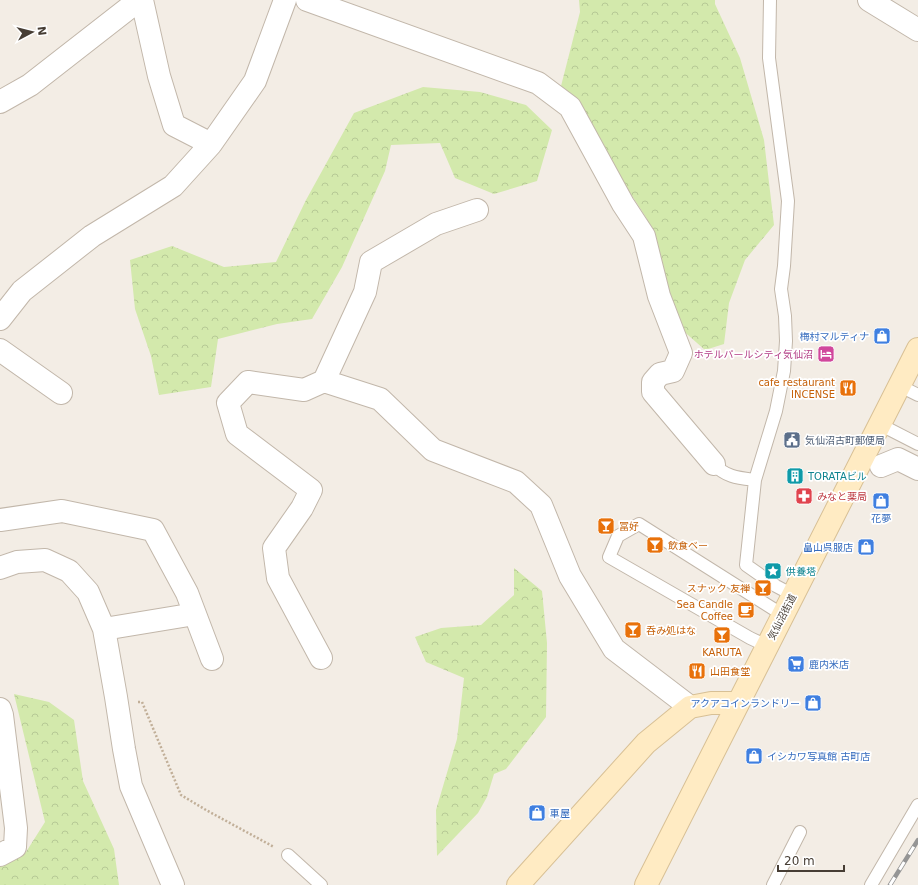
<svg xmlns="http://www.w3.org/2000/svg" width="918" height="885" viewBox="0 0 918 885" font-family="'DejaVu Sans','Noto Sans JP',sans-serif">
<defs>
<pattern id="forest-crowns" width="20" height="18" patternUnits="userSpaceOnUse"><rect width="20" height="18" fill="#d3e9ac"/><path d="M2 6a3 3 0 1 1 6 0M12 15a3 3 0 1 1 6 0" fill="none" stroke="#b6c995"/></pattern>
</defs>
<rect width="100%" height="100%" fill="#f3ede5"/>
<path fill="url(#forest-crowns)" d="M 579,0 L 715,0 L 715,4 L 740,58 L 764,140 L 774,225 L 745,260 L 729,303 L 724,344 L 705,350 L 680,328 L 647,219 L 561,86 L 580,12 Z
M 423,87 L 480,92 L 526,105 L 552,130 L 537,181 L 494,194 L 455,178 L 440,143 L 391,145 L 385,171 L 342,267 L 312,319 L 277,324 L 218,339 L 211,387 L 159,395 L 151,356 L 135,309 L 130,260 L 172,246 L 224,267 L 276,262 L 306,200 L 354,113 Z
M 514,568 L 542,591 L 547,643 L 546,717 L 506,769 L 494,774 L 487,797 L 478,813 L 437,856 L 436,810 L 457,739 L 464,678 L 426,662 L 415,637 L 441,628 L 481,625 L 514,595 Z
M 14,694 L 49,702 L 74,720 L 83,781 L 114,849 L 119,885 L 0,885 L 0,864 L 26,852 L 45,822 Z"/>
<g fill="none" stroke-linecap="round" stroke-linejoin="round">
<g stroke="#c2b7aa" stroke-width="14">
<path id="lane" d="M 770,0 L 769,58 L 788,201 L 784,266 L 781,289 L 785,316 L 786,341 L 784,371 L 776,411 L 755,480 L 746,565 L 776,586 L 793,595
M 900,386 L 918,395
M 879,424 L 918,444
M 714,464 C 725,477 739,478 755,480
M 767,646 L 750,638 L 609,557 L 618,536 L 639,524 L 783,615
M 288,855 L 321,885
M 773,885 L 800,832
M 871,885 L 918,805"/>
</g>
<g stroke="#c2b7aa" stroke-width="24">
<path id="street" d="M 142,0 L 159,76 L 174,125 L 211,144 L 255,81 L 285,0
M 307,0 L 538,83 L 570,107 L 623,204 L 644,236 L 659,296 L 681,353 L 673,371 L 660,374 L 653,382 L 653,392 L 714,464
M 869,0 L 918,30
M 0,102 L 30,85 L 139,0
M 477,210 L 436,224 L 371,262 L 365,292 L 324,381 L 380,399 L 433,450 L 516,482 L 541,505 L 570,576 L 614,649 L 690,707
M 0,319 L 22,291 L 92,236 L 173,186 L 211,144
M 0,350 L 61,393
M 881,466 L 898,459 L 918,469
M 0,520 L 62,511 L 153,530 L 187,593 L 212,659
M 0,568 L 17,562 L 45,560 L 69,571 L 88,592 L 104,629 L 116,697 L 124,749 L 131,786 L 173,885
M 104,629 L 195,614
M 321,658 L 278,578 L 274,548 L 302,508 L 311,490 L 237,434 L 228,403 L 248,382 L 304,390 L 324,381
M 0,709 L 2,715 L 16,828 L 15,847 L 0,855"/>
</g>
<g stroke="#d8c095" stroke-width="24">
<path id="secondary" d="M 518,885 L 646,743 L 690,707 L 711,703 L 738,703
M 646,885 L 918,349"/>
</g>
<path stroke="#c1af98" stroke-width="2.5" stroke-dasharray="2 2" stroke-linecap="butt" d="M 138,702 L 142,702 L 181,795 L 206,810 L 274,847"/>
<use href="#lane" stroke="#fff" stroke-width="12"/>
<use href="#street" stroke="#fff" stroke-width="22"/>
<use href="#secondary" stroke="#ffebc3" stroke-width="22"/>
<g stroke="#959595" stroke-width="4.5">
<path id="rail" d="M 890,885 L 918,840"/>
</g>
<use href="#rail" stroke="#fff" stroke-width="3" stroke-dasharray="9" stroke-linecap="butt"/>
</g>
<defs>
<g id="shop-square" transform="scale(0.9)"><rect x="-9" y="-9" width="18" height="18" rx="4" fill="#3f7fe0" stroke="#fff"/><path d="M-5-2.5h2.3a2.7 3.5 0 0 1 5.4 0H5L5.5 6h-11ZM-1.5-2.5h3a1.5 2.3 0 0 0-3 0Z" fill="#fff"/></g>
<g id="hotel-square" transform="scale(0.9)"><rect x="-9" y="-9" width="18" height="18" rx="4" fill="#d1479c" stroke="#fff"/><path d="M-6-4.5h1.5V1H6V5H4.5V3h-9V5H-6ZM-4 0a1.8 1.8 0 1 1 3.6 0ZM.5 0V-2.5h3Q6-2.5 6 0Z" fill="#fff"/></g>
<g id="restaurant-square" transform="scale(0.9)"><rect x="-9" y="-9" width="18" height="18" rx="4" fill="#e8710a" stroke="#fff"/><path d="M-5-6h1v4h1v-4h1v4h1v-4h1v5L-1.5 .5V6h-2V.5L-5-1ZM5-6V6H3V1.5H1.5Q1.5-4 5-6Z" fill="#fff"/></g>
<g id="civic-square" transform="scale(0.9)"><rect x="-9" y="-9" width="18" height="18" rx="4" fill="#5c6f8a" stroke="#fff"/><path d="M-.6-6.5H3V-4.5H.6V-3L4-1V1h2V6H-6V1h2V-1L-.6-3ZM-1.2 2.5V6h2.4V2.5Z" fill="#fff"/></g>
<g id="building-square" transform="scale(0.9)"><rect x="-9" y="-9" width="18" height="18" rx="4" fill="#0f9aa8" stroke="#fff"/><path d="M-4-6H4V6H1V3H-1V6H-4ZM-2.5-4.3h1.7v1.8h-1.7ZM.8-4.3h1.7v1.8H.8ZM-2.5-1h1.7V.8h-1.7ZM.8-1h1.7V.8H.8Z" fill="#fff"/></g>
<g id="pharmacy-square" transform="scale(0.9)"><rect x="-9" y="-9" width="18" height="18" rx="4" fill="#e0444e" stroke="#fff"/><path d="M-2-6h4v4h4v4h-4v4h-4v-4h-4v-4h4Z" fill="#fff"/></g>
<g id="bar-square" transform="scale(0.9)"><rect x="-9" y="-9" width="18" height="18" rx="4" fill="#e8710a" stroke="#fff"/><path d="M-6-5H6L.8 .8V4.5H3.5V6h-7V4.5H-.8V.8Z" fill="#fff"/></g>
<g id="sight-square" transform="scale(0.9)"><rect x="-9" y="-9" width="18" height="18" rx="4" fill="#0f9aa8" stroke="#fff"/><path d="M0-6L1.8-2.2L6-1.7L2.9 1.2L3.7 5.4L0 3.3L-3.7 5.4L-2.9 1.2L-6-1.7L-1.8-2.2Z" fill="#fff"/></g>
<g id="cafe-square" transform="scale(0.9)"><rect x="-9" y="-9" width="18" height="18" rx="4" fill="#e8710a" stroke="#fff"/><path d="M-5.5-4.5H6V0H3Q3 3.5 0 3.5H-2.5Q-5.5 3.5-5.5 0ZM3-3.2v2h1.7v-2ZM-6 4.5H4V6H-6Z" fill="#fff"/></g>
<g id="supermarket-square" transform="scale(0.9)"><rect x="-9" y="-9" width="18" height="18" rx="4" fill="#3f7fe0" stroke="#fff"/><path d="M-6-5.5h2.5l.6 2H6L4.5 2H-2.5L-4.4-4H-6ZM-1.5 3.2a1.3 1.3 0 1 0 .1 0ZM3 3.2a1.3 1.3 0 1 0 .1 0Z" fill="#fff"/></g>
</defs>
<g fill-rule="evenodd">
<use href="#shop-square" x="882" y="336"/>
<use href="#hotel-square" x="826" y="354"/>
<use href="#restaurant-square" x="848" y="388"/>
<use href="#civic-square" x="792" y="440"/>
<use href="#building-square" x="795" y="476"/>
<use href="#pharmacy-square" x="804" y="496"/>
<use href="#shop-square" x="881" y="501"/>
<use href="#bar-square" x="606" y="526"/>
<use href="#bar-square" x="655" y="545"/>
<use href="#shop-square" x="866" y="547"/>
<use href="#sight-square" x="773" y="571"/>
<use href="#bar-square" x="763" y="588"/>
<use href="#cafe-square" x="746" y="610"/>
<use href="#bar-square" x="633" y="630"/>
<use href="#bar-square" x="722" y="635"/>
<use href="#supermarket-square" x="796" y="664"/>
<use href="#restaurant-square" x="697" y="671"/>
<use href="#shop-square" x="813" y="703"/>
<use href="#shop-square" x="754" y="756"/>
<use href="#shop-square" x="537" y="813"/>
</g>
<g text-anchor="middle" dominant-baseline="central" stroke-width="3.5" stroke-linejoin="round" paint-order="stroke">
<g font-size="10" fill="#366cbe" stroke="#fff" text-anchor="end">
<text x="869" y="336">梅村マルティナ</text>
<text x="881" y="518" text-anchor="middle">花夢</text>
<text x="853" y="547">畠山呉服店</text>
<text x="809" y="664" text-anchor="start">鹿内米店</text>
<text x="800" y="703">アクアコインランドリー</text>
<text x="767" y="756" text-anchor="start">イシカワ写真館 古町店</text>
<text x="550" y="813" text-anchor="start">車屋</text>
</g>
<g font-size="10" fill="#b23c85" stroke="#fff" text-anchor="end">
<text x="813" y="354">ホテルパールシティ気仙沼</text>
</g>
<g font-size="10" fill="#c56008" stroke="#fff" text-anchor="start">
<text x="835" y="382" text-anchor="end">cafe restaurant<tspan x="835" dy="12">INCENSE</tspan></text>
<text x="619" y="526">冨好</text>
<text x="668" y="545">飲食ベー</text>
<text x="750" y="588" text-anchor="end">スナック 友禅</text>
<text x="733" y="604" text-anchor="end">Sea Candle<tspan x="733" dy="12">Coffee</tspan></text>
<text x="646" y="630">呑み処はな</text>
<text x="722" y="652" text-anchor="middle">KARUTA</text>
<text x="710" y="671">山田食堂</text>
</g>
<g font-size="10" fill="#4e5e75" stroke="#fff" text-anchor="start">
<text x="805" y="440">気仙沼古町郵便局</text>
</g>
<g font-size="10" fill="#0d838f" stroke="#fff" text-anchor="start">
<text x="808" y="476">TORATAビル</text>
<text x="786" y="571">供養塔</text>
</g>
<g font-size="10" fill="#be3a42" stroke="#fff" text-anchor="start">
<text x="817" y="496">みなと薬局</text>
</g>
<g font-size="10" fill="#463d34" stroke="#fff">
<text transform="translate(782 617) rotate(-63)">気仙沼街道</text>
</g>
</g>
<g transform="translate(32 32) rotate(83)" stroke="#ffffff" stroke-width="3" paint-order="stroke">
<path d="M0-3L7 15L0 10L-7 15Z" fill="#463d34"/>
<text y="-6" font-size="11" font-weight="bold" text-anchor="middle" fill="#463d34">N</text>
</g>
<path d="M778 865v6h66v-6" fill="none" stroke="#463d34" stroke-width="2"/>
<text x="784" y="865" font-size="12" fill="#463d34" stroke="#ffffff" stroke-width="3" paint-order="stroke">20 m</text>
</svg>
